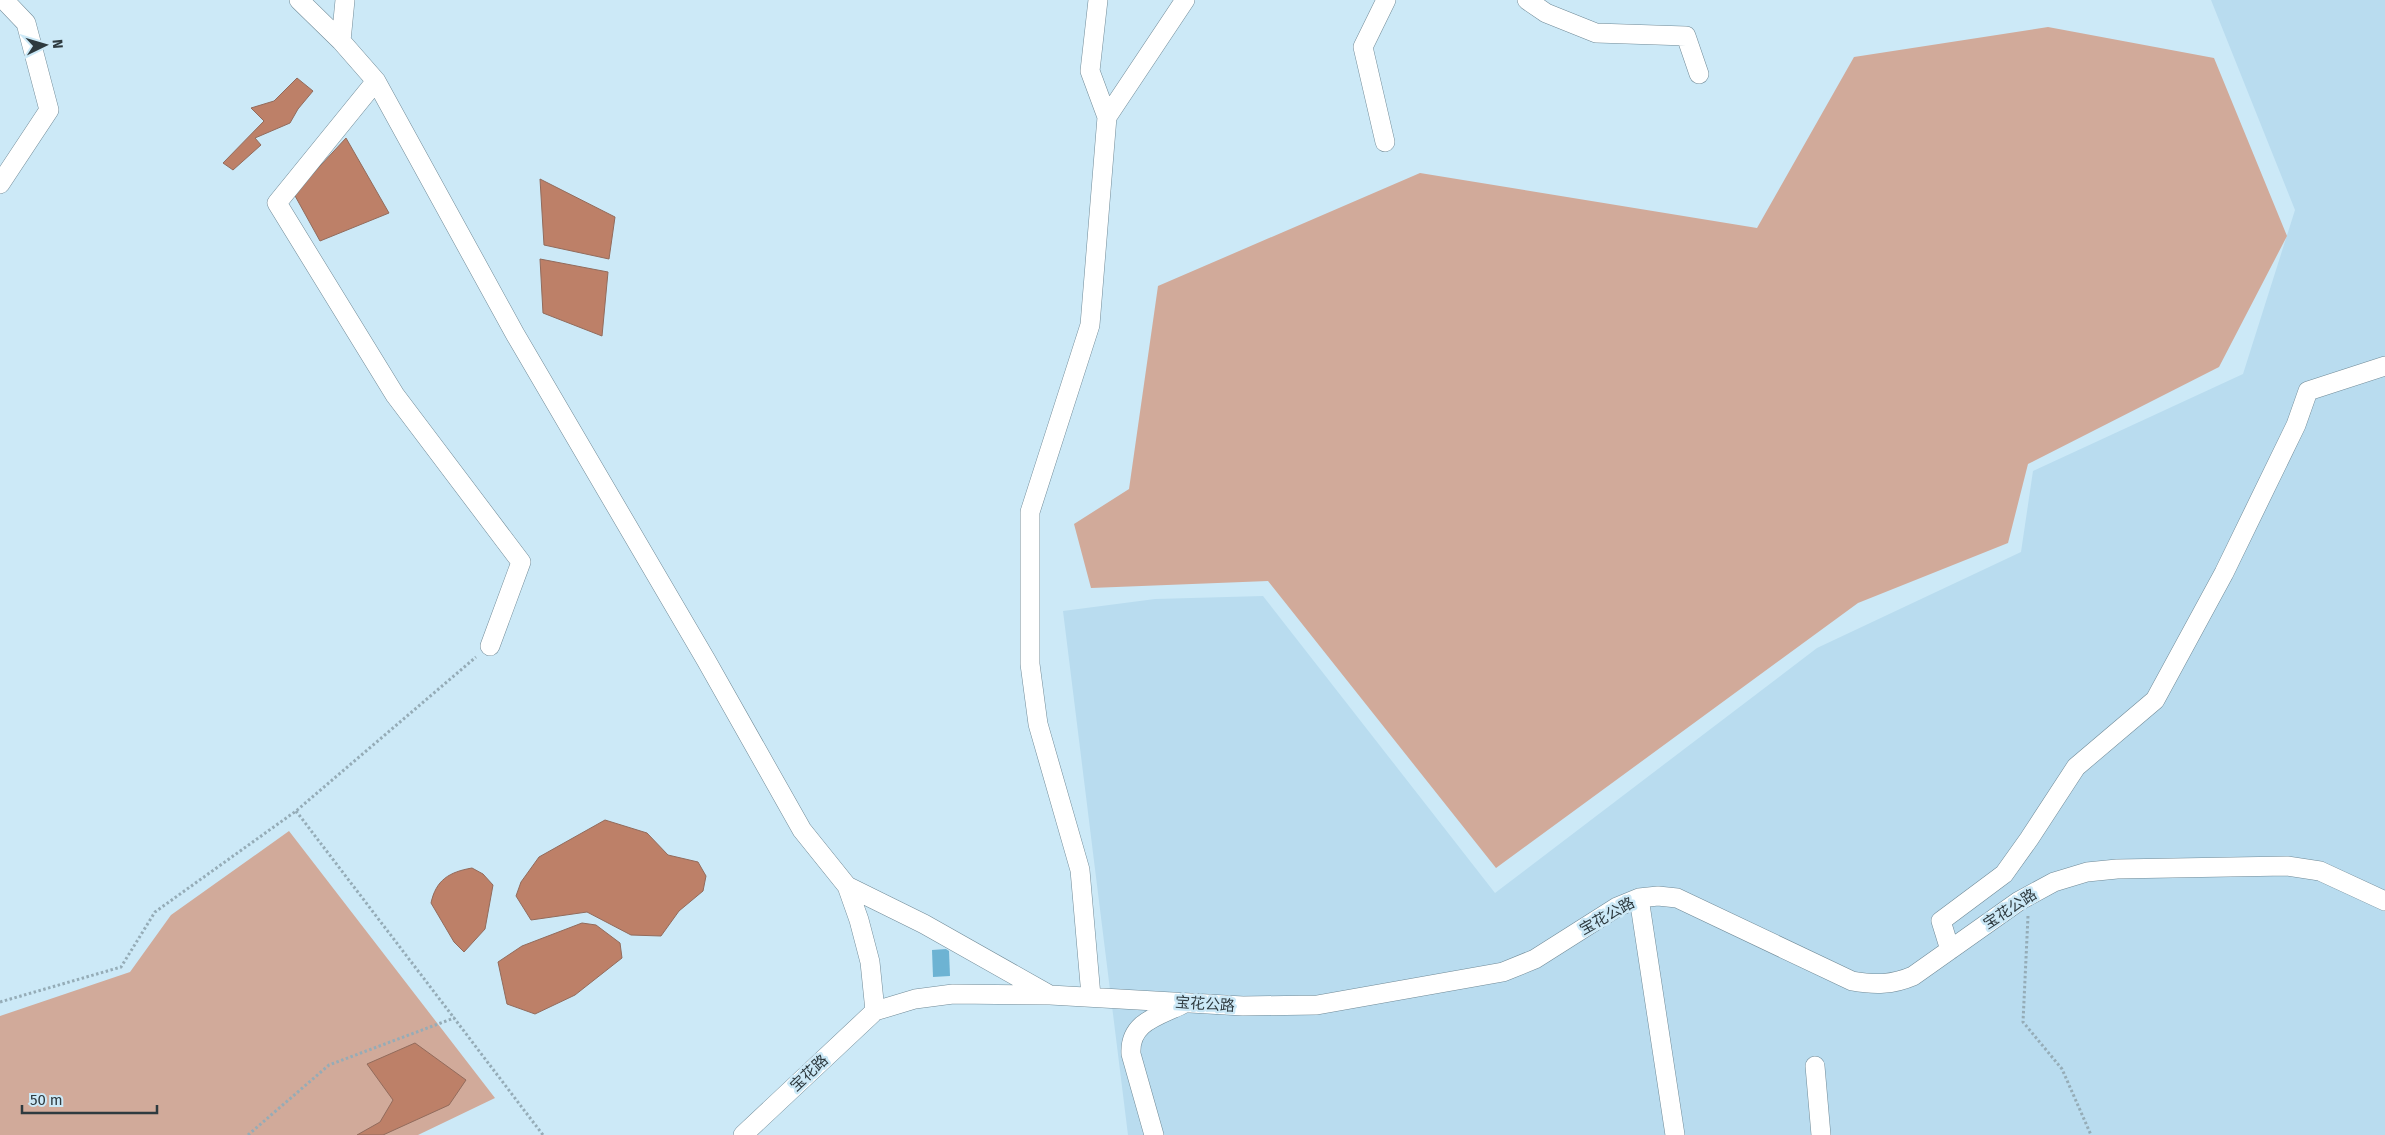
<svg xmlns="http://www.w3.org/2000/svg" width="2385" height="1135" viewBox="0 0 2385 1135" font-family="'Fira Sans','Noto Sans SC',sans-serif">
<rect width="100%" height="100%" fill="#cce9f7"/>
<path fill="#b9dcef" d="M 2211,0 L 2385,0 L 2385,1135 L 1128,1135 L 1063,611 L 1155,599 L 1263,596 L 1495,893 L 1817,648 L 2021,552 L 2033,471 L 2243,374 L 2295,210 Z"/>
<path fill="#d1aa9a" d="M 2048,27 L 2214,58 L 2287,236 L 2219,367 L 2028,464 L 2008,543 L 1858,603 L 1496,868 L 1268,581 L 1091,588 L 1074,524 L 1129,489 L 1158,286 L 1420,173 L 1757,228 L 1854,57 Z
M 289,831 L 495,1098 L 418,1135 L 0,1135 L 0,1016 L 130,972 L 171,915 Z"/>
<path fill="#bd8068" stroke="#926b5c" d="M 297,78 L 313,91 L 298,109 L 290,123 L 255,138 L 261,145 L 233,170 L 223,163 L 264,121 L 251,108 L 274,101 Z
M 346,138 L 389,213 L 320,241 L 294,194 Z
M 540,179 L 615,217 L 609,259 L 544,245 Z
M 540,259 L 608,272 L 602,336 L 543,313 Z
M 605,820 L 647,833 L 668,855 L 698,862 L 706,876 L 703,891 L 679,911 L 661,936 L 631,935 L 587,912 L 531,920 L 516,896 L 521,882 L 539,857 Z
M 472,868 L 483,874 L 493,885 L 485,929 L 464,952 L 454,942 L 431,903 C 436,880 449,872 472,868 Z
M 582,923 L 596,925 L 620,943 L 622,958 L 575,995 L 535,1014 L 507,1004 L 498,962 L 522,946 Z
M 415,1043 L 466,1080 L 449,1105 L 383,1135 L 357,1135 L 380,1122 L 393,1100 L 367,1064 Z"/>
<path fill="#6db3d3" d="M 946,949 L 949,951 L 950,976 L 933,977 L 932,950 Z"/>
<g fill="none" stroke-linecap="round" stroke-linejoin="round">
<g stroke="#708a97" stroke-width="20">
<path id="minor" d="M 299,0 L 341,41 L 376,81 L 515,334 L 706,660 L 802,830 L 847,886 L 859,920 L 870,962 L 875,1011
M 1098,0 L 1090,71 L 1107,117
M 1527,0 L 1546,13 L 1596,33 L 1686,36 L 1699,74
M 341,41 L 345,0
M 376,81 L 277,203 L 395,395 L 521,562 L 490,646
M 1385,142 L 1363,47 L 1386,0
M 0,184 L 49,110 L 26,23 L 4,0
M 847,886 L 924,924 L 1048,994
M 1639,898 L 1675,1135
M 1950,950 L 1941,921 L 2004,874 L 2029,839 L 2076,767 L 2155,700 L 2224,573 L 2296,425 L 2308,391 L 2385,366
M 1091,996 L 1080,870 L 1038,724 L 1030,664 L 1030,512 L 1090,325 L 1107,117 L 1185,0
M 1815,1066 L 1821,1135
M 743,1135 L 875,1011 L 915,999 L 953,994 L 1050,995 L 1243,1006 L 1317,1005 L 1503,972 L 1535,959 L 1617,907 L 1639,898 L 1658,896 L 1677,898 L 1852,981 C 1875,985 1892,985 1913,976 L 2019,901 L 2054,882 L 2087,872 L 2117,869 L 2287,866 L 2320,871 L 2385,901
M 1154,1135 L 1131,1054 C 1129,1021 1160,1016 1185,1003"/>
</g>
<path stroke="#95acb7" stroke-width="3" stroke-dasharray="2.5 2.5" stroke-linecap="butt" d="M 296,811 L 454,1018
M 2028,916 L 2023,1022 L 2062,1069 L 2091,1135
M 0,1002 L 121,967 L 155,912 L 296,811 L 476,657
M 248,1135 L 329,1065 L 454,1018 L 543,1135"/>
<use href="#minor" stroke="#fff" stroke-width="19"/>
</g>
<g text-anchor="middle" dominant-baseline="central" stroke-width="5" stroke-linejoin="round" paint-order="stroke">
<g font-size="15" fill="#2e3a3f" stroke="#cce9f7">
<text transform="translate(2010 909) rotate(-33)">宝花公路</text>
<text transform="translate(1607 916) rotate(-29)">宝花公路</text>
<text transform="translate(1205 1004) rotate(4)">宝花公路</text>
<text transform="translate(809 1073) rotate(-43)">宝花路</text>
</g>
</g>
<g transform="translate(45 45) rotate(85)" stroke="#cce9f7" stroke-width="4" paint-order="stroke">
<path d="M0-4L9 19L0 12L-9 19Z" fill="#2e3a3f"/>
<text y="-8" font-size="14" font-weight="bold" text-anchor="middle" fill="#2e3a3f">N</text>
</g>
<path d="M22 1105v8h135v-8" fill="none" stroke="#2e3a3f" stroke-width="2.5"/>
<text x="30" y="1105" font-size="15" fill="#2e3a3f" stroke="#cce9f7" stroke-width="4" paint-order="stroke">50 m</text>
</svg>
